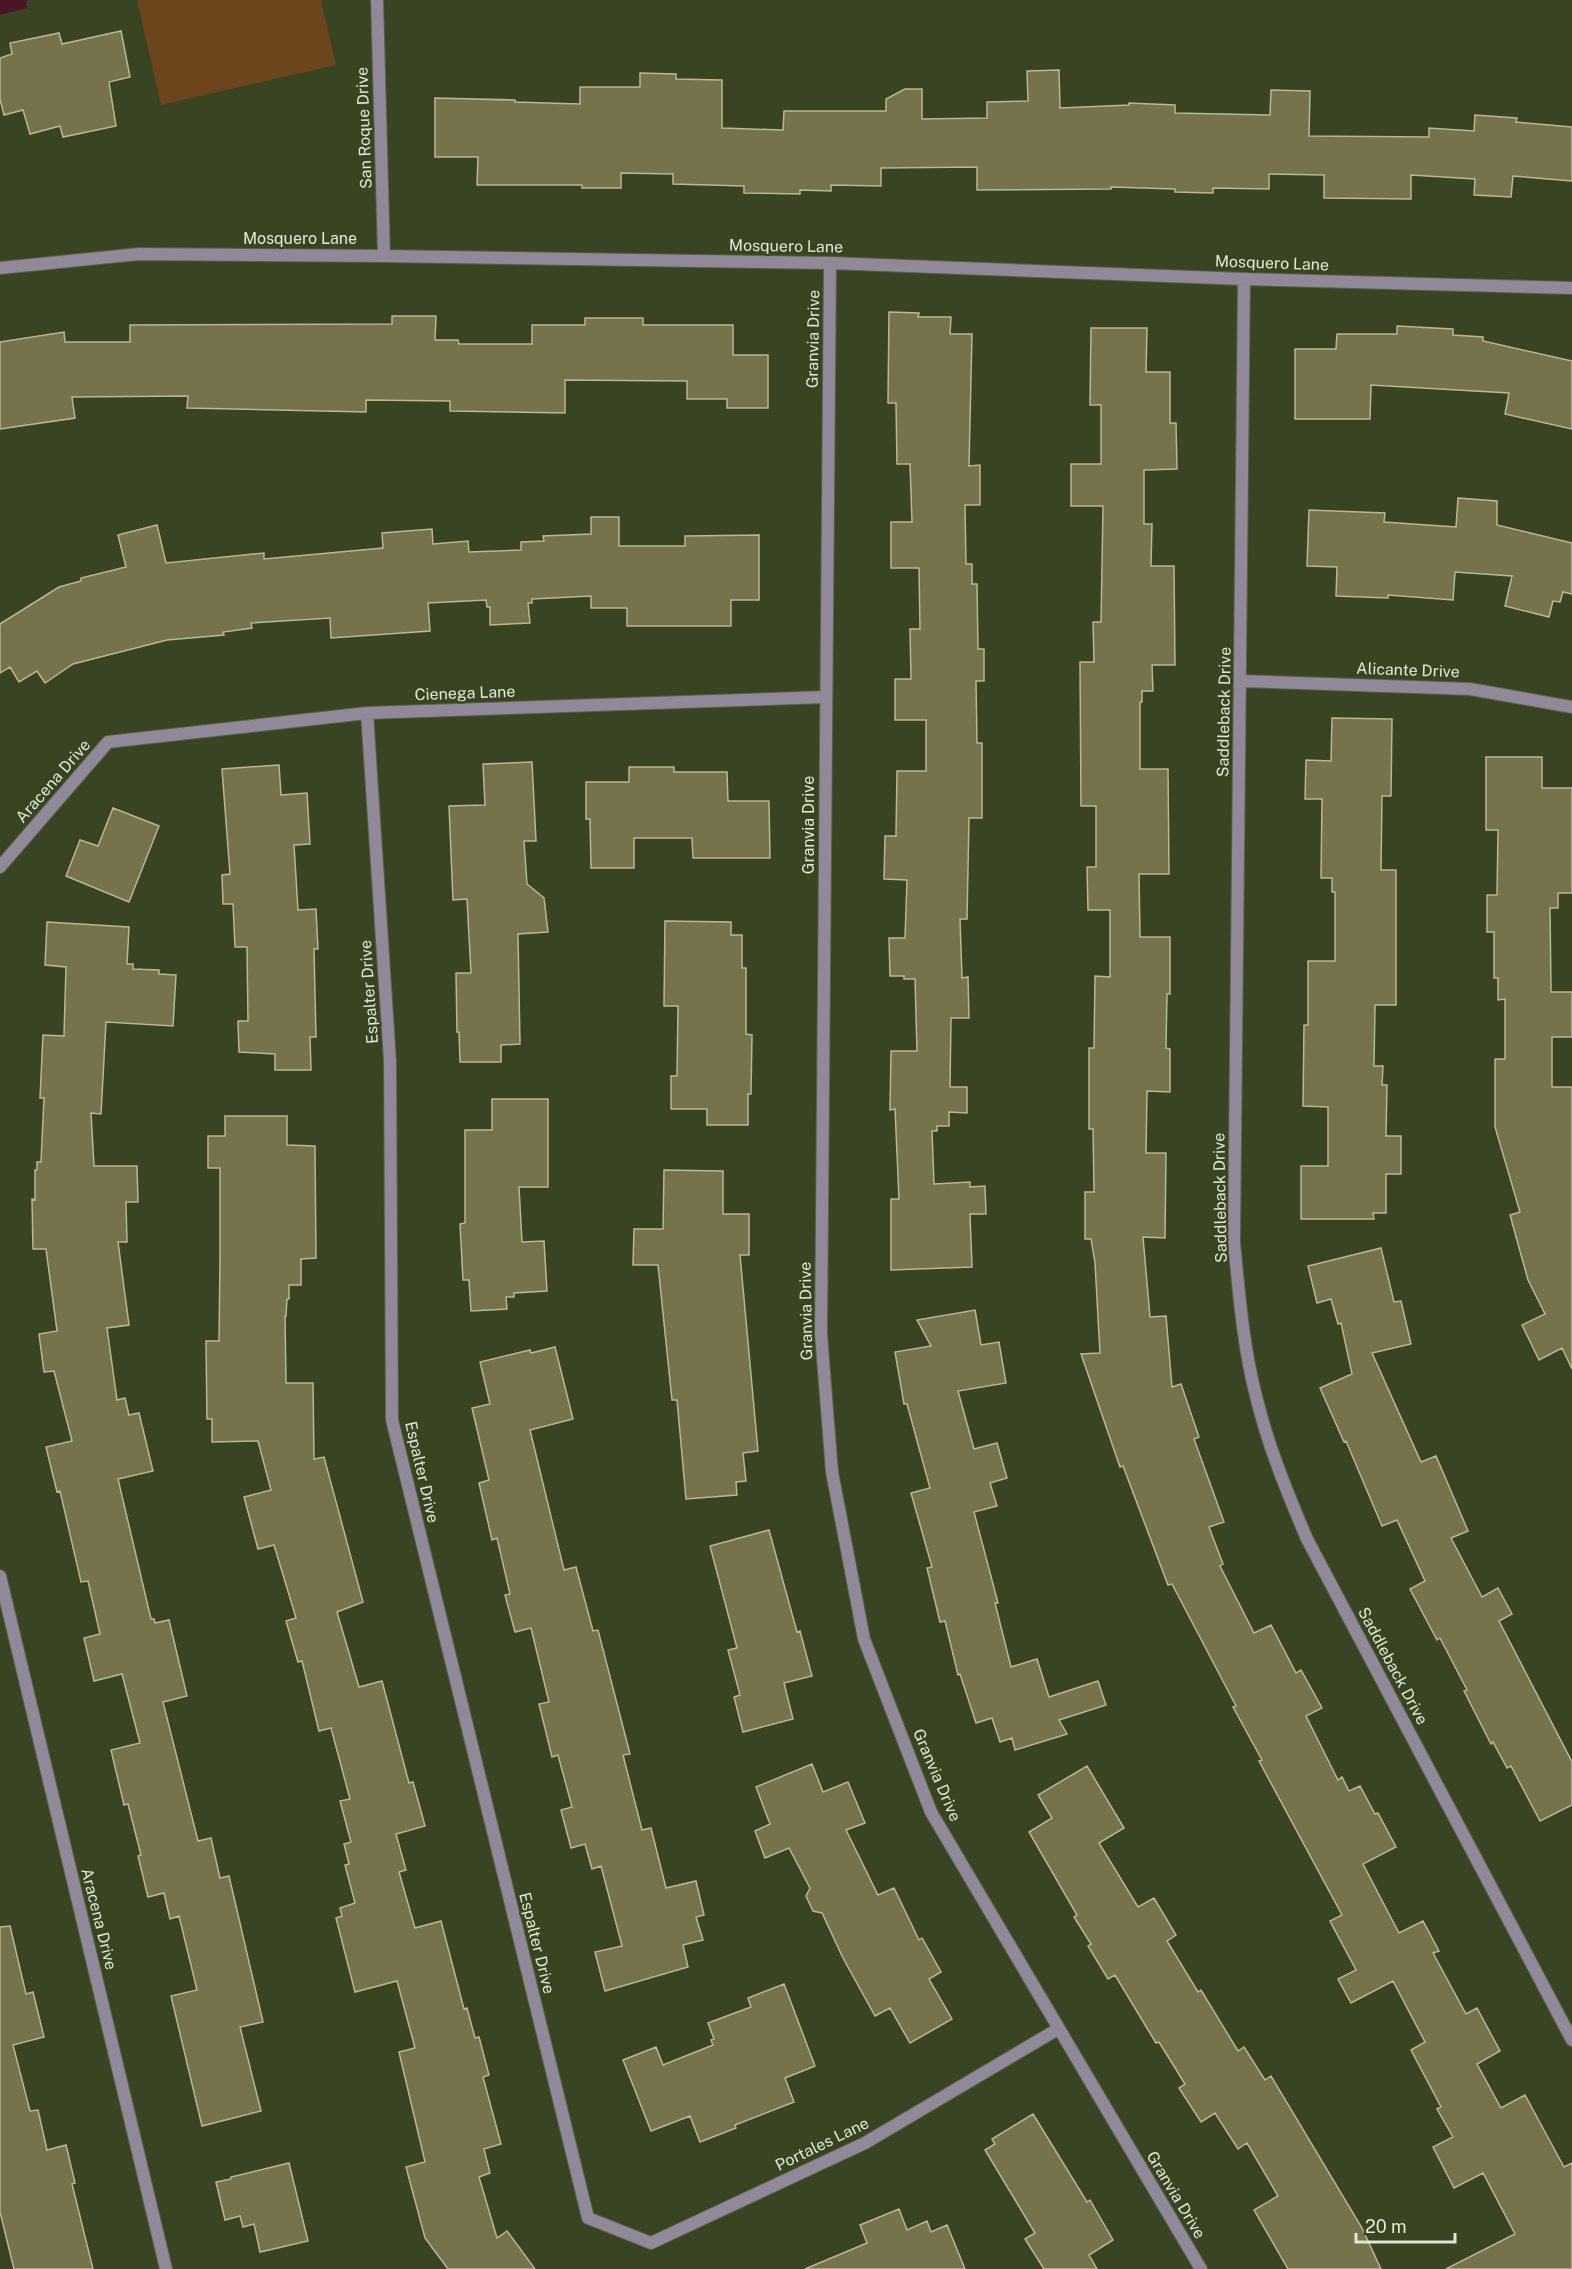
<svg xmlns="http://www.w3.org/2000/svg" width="1572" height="2269" viewBox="0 0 1572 2269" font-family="'Public Sans',sans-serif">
<rect width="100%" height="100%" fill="#384422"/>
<path fill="#6c451c" d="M 137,0 L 321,0 L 336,65 L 161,105 Z"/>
<path fill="#4a1626" d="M 0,0 L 30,0 L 26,1 L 27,8 L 0,15 Z"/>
<path fill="#75724c" stroke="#bab88f" stroke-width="1.5" d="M 121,31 L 130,77 L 109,82 L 116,126 L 63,137 L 60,126 L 30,134 L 23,110 L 4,115 L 0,99 L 0,58 L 12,54 L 10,43 L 59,33 L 62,44 Z
M 1059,70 L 1060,108 L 1129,105 L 1129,103 L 1175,105 L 1175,113 L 1270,115 L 1271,90 L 1310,91 L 1309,136 L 1429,137 L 1429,128 L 1474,131 L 1475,115 L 1517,118 L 1516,122 L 1572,127 L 1572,181 L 1513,176 L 1511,197 L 1474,195 L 1475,179 L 1411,175 L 1411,199 L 1324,198 L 1324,175 L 1269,174 L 1269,189 L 1213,188 L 1213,193 L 1175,192 L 1175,189 L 1111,187 L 1111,189 L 977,190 L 977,167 L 881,168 L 881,186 L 831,185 L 831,191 L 800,190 L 800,194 L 744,193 L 744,186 L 673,184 L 673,174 L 621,173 L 621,188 L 582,188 L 582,185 L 477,185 L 478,157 L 435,157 L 435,98 L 515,100 L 515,102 L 580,104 L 580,87 L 640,87 L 640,73 L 676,74 L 676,79 L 722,80 L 722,128 L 783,130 L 784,111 L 886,111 L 886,99 L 905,89 L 922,89 L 922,119 L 987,118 L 987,102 L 1028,101 L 1027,71 Z
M 889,312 L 919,313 L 918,317 L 951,317 L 950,334 L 972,334 L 969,466 L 980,465 L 980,505 L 965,505 L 966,564 L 972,564 L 972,584 L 977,584 L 978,649 L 984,649 L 984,681 L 976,681 L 977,743 L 982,743 L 982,818 L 969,818 L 967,919 L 960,919 L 962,978 L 968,977 L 969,1018 L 951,1018 L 950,1087 L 967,1087 L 967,1113 L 949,1112 L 949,1126 L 937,1126 L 937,1131 L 932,1131 L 934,1184 L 970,1182 L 970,1187 L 985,1186 L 986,1214 L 970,1214 L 972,1267 L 891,1270 L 891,1199 L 899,1199 L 895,1109 L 890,1110 L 891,1051 L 917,1051 L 915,979 L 904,979 L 904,976 L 890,976 L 889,938 L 905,938 L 907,880 L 884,879 L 885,836 L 896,836 L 897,771 L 926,771 L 926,720 L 895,720 L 895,679 L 911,679 L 910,629 L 920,629 L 919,568 L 891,568 L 891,522 L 912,522 L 910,464 L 897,464 L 896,403 L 888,403 Z
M 392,316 L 436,316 L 435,340 L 458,340 L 459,344 L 532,344 L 532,325 L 585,325 L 585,318 L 643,318 L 643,325 L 733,325 L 733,355 L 768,355 L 768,408 L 727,408 L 727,399 L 687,399 L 687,381 L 565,380 L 565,413 L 450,411 L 450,401 L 366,400 L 366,412 L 187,408 L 188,396 L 72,397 L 75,418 L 0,429 L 0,342 L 64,332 L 65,342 L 130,342 L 130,325 L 392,324 Z
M 1397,326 L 1453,329 L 1453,335 L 1483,337 L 1483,341 L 1572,361 L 1572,429 L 1505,414 L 1509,393 L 1371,385 L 1370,419 L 1295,419 L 1295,349 L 1336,349 L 1337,334 L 1397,334 Z
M 1091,328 L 1147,328 L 1146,372 L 1170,372 L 1170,423 L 1176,423 L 1177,469 L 1144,470 L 1144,524 L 1152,524 L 1151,566 L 1174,566 L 1175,665 L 1152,665 L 1153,691 L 1142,691 L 1142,702 L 1140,702 L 1140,769 L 1168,769 L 1169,874 L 1139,874 L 1140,937 L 1170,937 L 1170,994 L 1167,994 L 1166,1048 L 1170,1049 L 1170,1092 L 1147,1091 L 1146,1153 L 1166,1153 L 1165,1238 L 1143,1237 L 1150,1317 L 1166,1316 L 1172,1387 L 1181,1384 L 1199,1437 L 1194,1439 L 1224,1522 L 1209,1527 L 1223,1564 L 1220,1566 L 1254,1633 L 1271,1625 L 1296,1673 L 1301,1670 L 1322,1708 L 1306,1716 L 1338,1780 L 1342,1777 L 1349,1791 L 1360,1786 L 1375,1814 L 1378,1813 L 1396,1847 L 1363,1864 L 1399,1933 L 1423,1921 L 1439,1951 L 1433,1953 L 1466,2014 L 1477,2008 L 1500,2051 L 1477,2064 L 1501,2108 L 1525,2095 L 1564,2167 L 1572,2163 L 1572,2269 L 1446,2269 L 1515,2234 L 1483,2173 L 1454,2188 L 1433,2147 L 1453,2137 L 1437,2109 L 1441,2107 L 1411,2050 L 1425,2042 L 1393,1981 L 1351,2003 L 1338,1979 L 1356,1970 L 1330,1921 L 1342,1915 L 1259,1761 L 1262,1760 L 1233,1707 L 1236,1706 L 1172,1584 L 1168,1585 L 1123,1466 L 1120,1467 L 1081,1354 L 1100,1353 L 1095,1263 L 1091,1239 L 1085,1239 L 1085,1192 L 1094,1192 L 1093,1129 L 1089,1129 L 1089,1048 L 1094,1048 L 1095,976 L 1110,977 L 1110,910 L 1088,910 L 1087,867 L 1096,867 L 1096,806 L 1081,806 L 1080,662 L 1094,662 L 1093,622 L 1101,622 L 1103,506 L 1071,506 L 1071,464 L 1101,464 L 1101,405 L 1090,405 Z
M 1458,498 L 1497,501 L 1497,525 L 1572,543 L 1572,594 L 1563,592 L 1560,602 L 1553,601 L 1549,617 L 1505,606 L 1512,576 L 1455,572 L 1453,600 L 1388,595 L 1388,598 L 1336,596 L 1337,567 L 1307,566 L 1309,510 L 1385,513 L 1384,522 L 1456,527 Z
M 591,517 L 619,517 L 619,546 L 685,546 L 685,536 L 759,535 L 759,600 L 731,600 L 731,626 L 627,626 L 627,608 L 591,608 L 591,596 L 532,599 L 532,603 L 528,603 L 530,623 L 490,625 L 490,607 L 487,607 L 486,600 L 428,603 L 430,631 L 331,638 L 330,618 L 251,623 L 252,628 L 223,632 L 224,635 L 167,640 L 73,664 L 45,683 L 37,671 L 19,682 L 10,667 L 0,673 L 0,624 L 59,587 L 81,581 L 81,578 L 126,567 L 118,535 L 157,525 L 166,563 L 264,553 L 264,559 L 383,548 L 382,533 L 432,529 L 433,544 L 468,541 L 469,552 L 521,550 L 521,542 L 544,541 L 543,536 L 591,534 Z
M 1332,718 L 1392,719 L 1391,796 L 1382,796 L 1381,870 L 1396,870 L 1396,1005 L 1375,1005 L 1374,1066 L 1383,1066 L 1382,1085 L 1387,1085 L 1386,1136 L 1401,1136 L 1401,1174 L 1386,1174 L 1386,1213 L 1373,1213 L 1374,1219 L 1301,1219 L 1301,1166 L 1328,1166 L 1328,1107 L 1303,1106 L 1304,1025 L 1308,1025 L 1308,961 L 1335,961 L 1335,892 L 1332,892 L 1332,878 L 1321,878 L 1322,799 L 1305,799 L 1306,760 L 1331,761 Z
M 1486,757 L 1542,757 L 1542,788 L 1572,788 L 1572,893 L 1558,893 L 1558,908 L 1550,908 L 1551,992 L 1572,992 L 1572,1037 L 1552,1037 L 1552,1087 L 1572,1087 L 1572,1369 L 1562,1348 L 1539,1360 L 1522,1325 L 1545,1314 L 1528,1280 L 1510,1215 L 1520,1212 L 1495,1127 L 1495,1059 L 1505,1059 L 1505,999 L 1498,1000 L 1498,978 L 1494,978 L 1494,932 L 1487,932 L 1487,895 L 1497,895 L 1498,830 L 1486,830 Z
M 532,762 L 536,841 L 524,841 L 527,884 L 544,898 L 548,932 L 518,934 L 520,1044 L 501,1045 L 501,1062 L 460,1062 L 459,1032 L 457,1032 L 456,973 L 471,973 L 467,899 L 453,900 L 449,806 L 485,805 L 483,764 Z
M 279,765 L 281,795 L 307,793 L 310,844 L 294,845 L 298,910 L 316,909 L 318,949 L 314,949 L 316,1037 L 310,1037 L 311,1070 L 275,1070 L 275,1054 L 239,1052 L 238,1021 L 248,1021 L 247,947 L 235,947 L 233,904 L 223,904 L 222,875 L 230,874 L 222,769 Z
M 629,767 L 674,767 L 674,772 L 727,772 L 728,801 L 769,801 L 770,858 L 693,858 L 692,838 L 634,838 L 634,868 L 591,868 L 590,819 L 586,819 L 586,782 L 629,782 Z
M 113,808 L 159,826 L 129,902 L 66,876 L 80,840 L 98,846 Z
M 665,921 L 731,922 L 731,935 L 742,935 L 742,968 L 746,968 L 746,1034 L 752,1035 L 751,1094 L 748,1094 L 748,1125 L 707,1125 L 707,1109 L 671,1109 L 671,1076 L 677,1076 L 678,1006 L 664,1006 Z
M 47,922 L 129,927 L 127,964 L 133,964 L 133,969 L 159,970 L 159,974 L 176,975 L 173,1026 L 106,1022 L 101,1114 L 91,1113 L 94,1166 L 137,1166 L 138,1202 L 126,1202 L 127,1242 L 118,1242 L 129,1325 L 107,1328 L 117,1400 L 125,1398 L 129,1415 L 139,1413 L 153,1471 L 118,1479 L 151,1619 L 154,1619 L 155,1623 L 169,1620 L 187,1696 L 163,1702 L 198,1841 L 211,1838 L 220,1878 L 229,1876 L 263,2022 L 240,2027 L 261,2111 L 202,2126 L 171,1996 L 197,1990 L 179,1916 L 170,1919 L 164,1893 L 148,1897 L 138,1856 L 141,1855 L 128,1804 L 124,1805 L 111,1750 L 140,1743 L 122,1674 L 94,1681 L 84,1638 L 100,1634 L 88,1581 L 81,1582 L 60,1491 L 57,1492 L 46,1447 L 72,1441 L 54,1371 L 44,1372 L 39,1334 L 57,1331 L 46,1249 L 33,1249 L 32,1199 L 35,1200 L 35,1170 L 37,1170 L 37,1162 L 41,1162 L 44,1098 L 40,1098 L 43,1035 L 64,1036 L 66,967 L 45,965 Z
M 492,1099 L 548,1099 L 548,1187 L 519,1187 L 522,1242 L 544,1241 L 547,1291 L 514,1293 L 514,1297 L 506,1297 L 507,1309 L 471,1311 L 469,1280 L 463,1280 L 460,1224 L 465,1223 L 465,1130 L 492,1130 Z
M 225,1116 L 287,1116 L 287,1145 L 315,1146 L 316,1258 L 301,1259 L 301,1285 L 289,1285 L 289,1299 L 287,1299 L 286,1316 L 285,1316 L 286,1383 L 313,1383 L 314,1459 L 324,1457 L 363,1602 L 337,1612 L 359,1687 L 382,1681 L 409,1783 L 413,1782 L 425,1826 L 396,1834 L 406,1870 L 399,1872 L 415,1928 L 441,1921 L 464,2009 L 467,2008 L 475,2038 L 479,2037 L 489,2075 L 483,2077 L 501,2144 L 484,2149 L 490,2173 L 479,2177 L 497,2238 L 507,2231 L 535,2269 L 448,2269 L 425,2238 L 406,2167 L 425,2162 L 399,2052 L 415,2048 L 397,1981 L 355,1992 L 336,1918 L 342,1916 L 340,1908 L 355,1903 L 345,1865 L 349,1864 L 344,1844 L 351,1842 L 340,1801 L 350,1799 L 331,1728 L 319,1731 L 302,1661 L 298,1662 L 286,1621 L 296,1618 L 274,1545 L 258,1549 L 244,1497 L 271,1490 L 258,1441 L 212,1442 L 212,1419 L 207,1419 L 206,1341 L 219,1341 L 220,1257 L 220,1168 L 208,1168 L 208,1136 L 225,1136 Z
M 664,1170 L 723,1171 L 723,1214 L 749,1214 L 749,1255 L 740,1255 L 758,1451 L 743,1453 L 746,1481 L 736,1482 L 737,1495 L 686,1499 L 677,1400 L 672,1400 L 658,1265 L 633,1265 L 634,1229 L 663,1229 Z
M 1381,1248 L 1394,1302 L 1401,1301 L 1411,1344 L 1372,1353 L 1421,1462 L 1436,1456 L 1468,1531 L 1451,1538 L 1482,1597 L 1498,1588 L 1512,1614 L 1499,1621 L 1572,1762 L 1572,1805 L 1540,1821 L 1511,1766 L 1507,1768 L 1493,1742 L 1491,1744 L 1464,1691 L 1467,1690 L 1440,1638 L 1437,1640 L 1410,1589 L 1425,1581 L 1397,1520 L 1382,1526 L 1346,1441 L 1344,1442 L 1320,1388 L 1352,1374 L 1341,1323 L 1338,1324 L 1331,1299 L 1317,1303 L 1308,1266 Z
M 975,1310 L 981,1345 L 999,1342 L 1006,1383 L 958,1391 L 974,1449 L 997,1443 L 1007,1478 L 990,1483 L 997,1506 L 974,1512 L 998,1603 L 995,1603 L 1011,1667 L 1037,1659 L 1049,1697 L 1098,1681 L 1106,1705 L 1059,1720 L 1067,1734 L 1015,1750 L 1012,1738 L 1000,1742 L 992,1718 L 976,1723 L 960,1674 L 958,1675 L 945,1621 L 940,1622 L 927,1568 L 932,1567 L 911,1493 L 930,1488 L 907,1404 L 904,1404 L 895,1352 L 931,1346 L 917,1320 Z
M 555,1347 L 573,1419 L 530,1430 L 564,1570 L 576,1567 L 593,1631 L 598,1630 L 630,1754 L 623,1755 L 642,1830 L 651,1828 L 666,1888 L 696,1881 L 704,1915 L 696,1917 L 703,1940 L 683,1945 L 688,1967 L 605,1991 L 595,1952 L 622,1946 L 601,1866 L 592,1869 L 585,1844 L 571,1848 L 561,1810 L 572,1807 L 558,1755 L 552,1757 L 539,1704 L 549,1702 L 531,1628 L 515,1632 L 505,1595 L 510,1594 L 497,1538 L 492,1540 L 479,1483 L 489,1480 L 472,1408 L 490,1404 L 480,1362 L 530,1350 L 531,1353 Z
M 769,1530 L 797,1632 L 800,1631 L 812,1676 L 784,1683 L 793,1719 L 743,1732 L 734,1697 L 740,1695 L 728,1650 L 737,1648 L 710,1546 Z
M 812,1764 L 823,1792 L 848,1782 L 865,1823 L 846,1830 L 878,1895 L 894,1888 L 919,1940 L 922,1938 L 941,1972 L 929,1979 L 952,2019 L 910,2043 L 890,2008 L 875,2016 L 843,1958 L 822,1913 L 813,1911 L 806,1896 L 810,1888 L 789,1848 L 765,1858 L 755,1831 L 770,1824 L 756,1787 Z
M 1087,1766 L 1124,1828 L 1099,1843 L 1138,1907 L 1154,1898 L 1176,1935 L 1167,1941 L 1198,1992 L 1201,1990 L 1238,2051 L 1244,2047 L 1265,2080 L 1271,2076 L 1362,2228 L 1381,2269 L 1288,2269 L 1254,2210 L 1278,2196 L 1247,2143 L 1238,2149 L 1215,2113 L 1201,2122 L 1179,2088 L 1185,2084 L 1159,2042 L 1156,2043 L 1115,1975 L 1108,1979 L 1088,1946 L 1091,1944 L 1074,1917 L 1077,1915 L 1029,1832 L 1052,1818 L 1038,1795 Z
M 10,1926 L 26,1994 L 33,1992 L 44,2037 L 13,2045 L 30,2111 L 38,2110 L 47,2150 L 66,2145 L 75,2183 L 72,2184 L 93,2269 L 14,2269 L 0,2212 L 0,1927 Z
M 784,1984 L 815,2066 L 785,2078 L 794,2102 L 735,2125 L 736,2128 L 700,2142 L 690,2116 L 651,2131 L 623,2060 L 656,2047 L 663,2065 L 713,2045 L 711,2040 L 714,2039 L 708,2023 L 751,2007 L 748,1998 Z
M 1033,2114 L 1087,2202 L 1090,2200 L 1113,2240 L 1089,2255 L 1097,2269 L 1044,2269 L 1025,2239 L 1035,2233 L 985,2150 L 995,2144 L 992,2139 Z
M 289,2163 L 308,2241 L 260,2252 L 254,2224 L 243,2227 L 240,2216 L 225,2220 L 216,2182 L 231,2179 L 231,2177 Z
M 899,2209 L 907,2230 L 927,2221 L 931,2232 L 947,2225 L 965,2269 L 805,2269 L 867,2243 L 860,2225 Z"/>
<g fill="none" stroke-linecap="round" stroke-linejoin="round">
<g stroke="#566242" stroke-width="14">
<path id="street" d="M 377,0 L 384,256
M 830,263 L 821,1334 L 832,1472 L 864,1639 L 931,1812 L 1201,2269
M 0,268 L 139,254 L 384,256 L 830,263 L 1244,279 L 1572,288
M 1244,279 L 1234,1242 C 1239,1293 1243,1346 1256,1396 C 1268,1446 1287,1492 1307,1539 L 1572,2040
M 1241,681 L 1470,689 L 1572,707
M 367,713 L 390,1061 L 392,1420 L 588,2218 L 651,2243 L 865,2143 L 1058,2029
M 0,867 L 108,742 L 367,713 L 825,697
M 0,1576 L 166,2269"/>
</g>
<use href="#street" stroke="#8f8999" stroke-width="12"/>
</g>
<g text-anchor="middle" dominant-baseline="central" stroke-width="4.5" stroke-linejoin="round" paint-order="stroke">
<g font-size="16" fill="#e0e8d4" stroke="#384422">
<text transform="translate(364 128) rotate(-92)">San Roque Drive</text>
<text x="300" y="238">Mosquero Lane</text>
<text transform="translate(786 246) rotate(1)">Mosquero Lane</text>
<text transform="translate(1272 263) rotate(2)">Mosquero Lane</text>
<text transform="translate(813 339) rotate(-89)">Granvia Drive</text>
<text transform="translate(1408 670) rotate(2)">Alicante Drive</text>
<text transform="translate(465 693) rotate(-2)">Cienega Lane</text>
<text transform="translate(1224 712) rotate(-89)">Saddleback Drive</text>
<text transform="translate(53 781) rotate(-49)">Aracena Drive</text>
<text transform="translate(808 825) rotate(-90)">Granvia Drive</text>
<text transform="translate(369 992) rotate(-94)">Espalter Drive</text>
<text transform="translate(1220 1198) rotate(-91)">Saddleback Drive</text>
<text transform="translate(806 1311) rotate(-91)">Granvia Drive</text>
<text transform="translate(422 1472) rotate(77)">Espalter Drive</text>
<text transform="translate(1393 1666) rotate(62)">Saddleback Drive</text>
<text transform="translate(937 1775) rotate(67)">Granvia Drive</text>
<text transform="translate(99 1919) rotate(76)">Aracena Drive</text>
<text transform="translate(537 1943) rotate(76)">Espalter Drive</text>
<text transform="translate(822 2144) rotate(-26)">Portales Lane</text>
<text transform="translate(1176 2195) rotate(59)">Granvia Drive</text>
</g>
</g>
<path d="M1356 2233v9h99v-9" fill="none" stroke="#e0e8d4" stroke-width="3"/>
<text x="1365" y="2233" font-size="18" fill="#e0e8d4" stroke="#384422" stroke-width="4.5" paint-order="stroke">20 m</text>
</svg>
